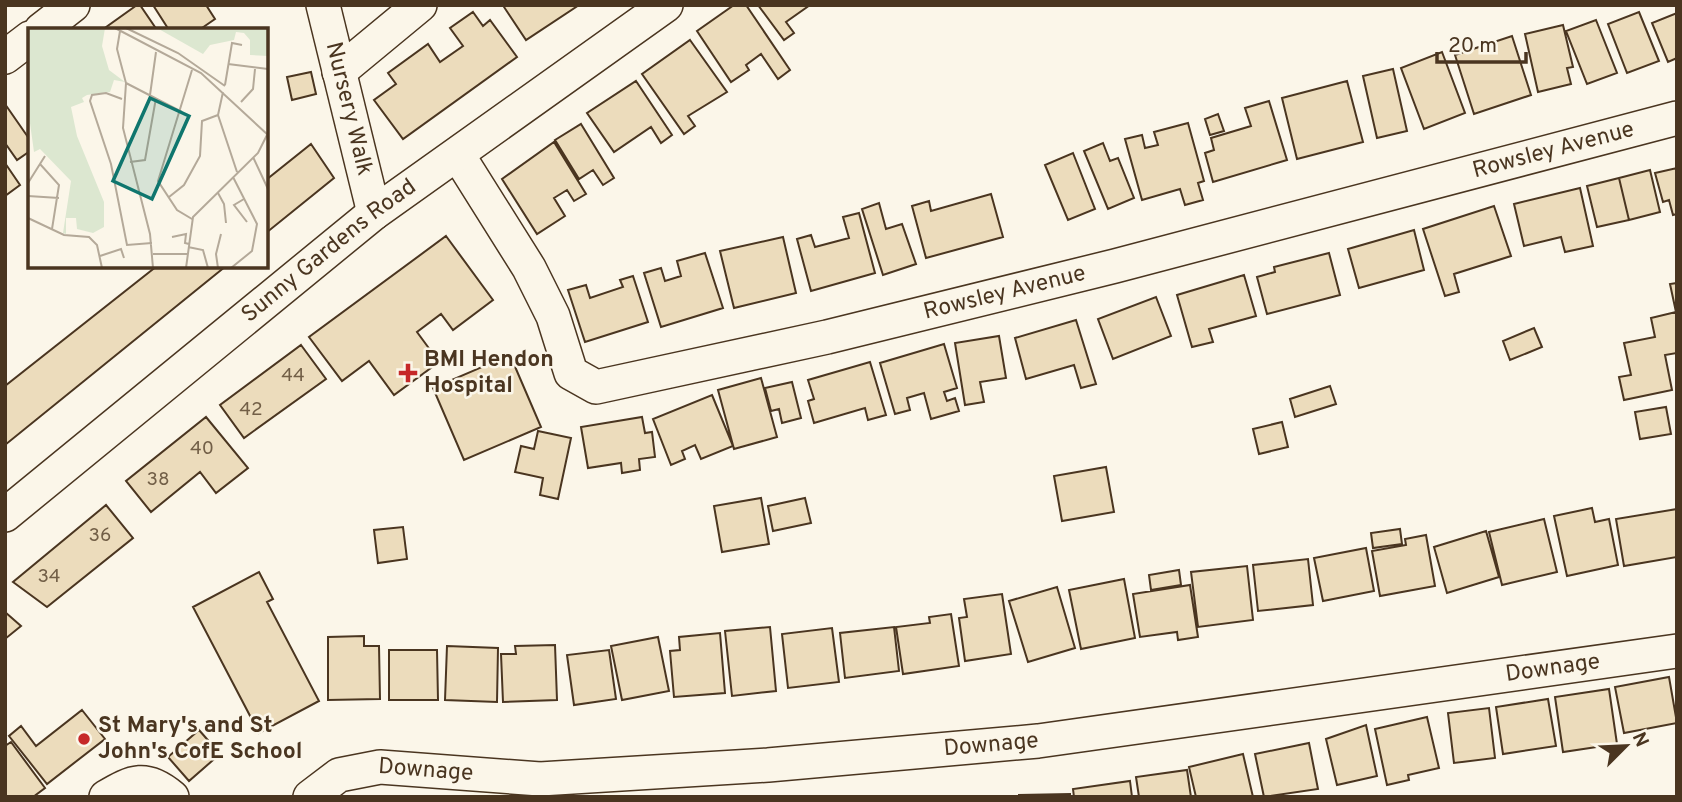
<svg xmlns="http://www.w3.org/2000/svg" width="1682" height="802" viewBox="0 0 1682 802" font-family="Overpass,sans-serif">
<rect width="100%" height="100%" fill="#fbf6e9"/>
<path fill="#ecdcbc" stroke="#4a3520" stroke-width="2" d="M 137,5 L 140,5 L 157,30 L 102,30 Z
M 153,5 L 206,5 L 215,19 L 199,30 L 169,30 Z
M 506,5 L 579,5 L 526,40 L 504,7 Z
M 734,5 L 746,5 L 790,70 L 778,79 L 761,54 L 746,65 L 749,70 L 731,82 L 697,31 Z
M 758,5 L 810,5 L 786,22 L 794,33 L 784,40 Z
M 473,12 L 483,26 L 490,20 L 517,57 L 403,139 L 374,100 L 396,84 L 388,73 L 428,44 L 440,62 L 463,46 L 450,28 Z
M 1639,12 L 1659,61 L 1627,73 L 1608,24 Z
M 1677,13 L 1677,58 L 1668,62 L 1652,23 Z
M 1596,20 L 1617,73 L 1587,84 L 1566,31 Z
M 1563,25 L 1573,67 L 1567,68 L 1571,84 L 1538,92 L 1525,34 Z
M 1512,36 L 1531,95 L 1474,114 L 1455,55 Z
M 690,40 L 727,92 L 688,116 L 695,126 L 684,134 L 642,74 Z
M 1442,52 L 1465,113 L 1424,129 L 1401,68 Z
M 1393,69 L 1407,131 L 1377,138 L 1363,76 Z
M 311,72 L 316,94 L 292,100 L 287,77 Z
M 636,81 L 672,135 L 661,143 L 651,127 L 614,152 L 587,113 Z
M 1347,81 L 1363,142 L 1297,159 L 1282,98 Z
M 1269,101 L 1287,160 L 1213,182 L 1205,153 L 1214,150 L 1211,138 L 1251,126 L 1245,108 Z
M 5,104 L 30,140 L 30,151 L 17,160 L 5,143 Z
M 1218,114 L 1224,131 L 1210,135 L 1205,119 Z
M 1188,123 L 1204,181 L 1198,183 L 1203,200 L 1185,205 L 1180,189 L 1142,200 L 1125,139 L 1142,135 L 1145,148 L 1158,145 L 1154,132 Z
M 581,124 L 614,178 L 603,185 L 593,170 L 579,179 L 555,140 Z
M 554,142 L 586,194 L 574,201 L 567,190 L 554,198 L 565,216 L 537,234 L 502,179 Z
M 1103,143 L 1110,161 L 1118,158 L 1134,198 L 1108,209 L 1084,151 Z
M 311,144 L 334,178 L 266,233 L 266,180 Z
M 1073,153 L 1095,209 L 1068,220 L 1045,165 Z
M 5,163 L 20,185 L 5,196 Z
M 1677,168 L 1677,214 L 1673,215 L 1669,200 L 1663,202 L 1655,173 Z
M 1650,170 L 1660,212 L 1629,220 L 1619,178 Z
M 1619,178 L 1629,220 L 1597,227 L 1587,186 Z
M 1580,188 L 1593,246 L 1565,252 L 1561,237 L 1524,246 L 1514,204 Z
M 991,194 L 1003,237 L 926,258 L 912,206 L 929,201 L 931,211 Z
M 879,203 L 886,229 L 902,224 L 916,264 L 883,275 L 862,209 Z
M 1494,206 L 1511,256 L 1454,274 L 1459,292 L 1445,296 L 1423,229 Z
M 859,213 L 875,273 L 811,291 L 797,239 L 811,235 L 815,247 L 849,238 L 843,217 Z
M 1414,230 L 1424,270 L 1359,288 L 1348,249 Z
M 446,236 L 493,300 L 453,330 L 441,314 L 417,332 L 439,362 L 394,395 L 369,361 L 342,381 L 309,337 Z
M 783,237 L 796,293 L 734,308 L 720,251 Z
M 705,253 L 723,308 L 661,327 L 644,273 L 661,268 L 665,281 L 681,276 L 677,261 Z
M 1329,253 L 1340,295 L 1267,314 L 1257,277 L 1275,272 L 1274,267 Z
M 157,266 L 226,266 L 5,445 L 5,386 Z
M 1244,275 L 1256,316 L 1209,329 L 1213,342 L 1192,347 L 1177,295 Z
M 633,276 L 648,322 L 585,342 L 568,290 L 586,285 L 590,298 L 623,287 L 620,280 Z
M 1677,283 L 1677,353 L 1665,355 L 1672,390 L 1624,400 L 1619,377 L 1631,375 L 1624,343 L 1655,337 L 1651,318 L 1676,312 L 1670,284 Z
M 1156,297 L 1171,336 L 1113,359 L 1098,319 Z
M 1076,320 L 1096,384 L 1081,388 L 1074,365 L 1026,379 L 1015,338 Z
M 1534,328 L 1542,347 L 1510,360 L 1503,341 Z
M 999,336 L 1006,378 L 980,382 L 984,402 L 965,405 L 955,343 Z
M 944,344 L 957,388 L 944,392 L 947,401 L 955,398 L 959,411 L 931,419 L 924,393 L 907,398 L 910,410 L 895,414 L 880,363 Z
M 301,345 L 326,379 L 244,438 L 220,405 Z
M 510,355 L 541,427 L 464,460 L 433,388 Z
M 870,362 L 886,415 L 868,420 L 865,408 L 814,423 L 808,401 L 814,399 L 808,380 Z
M 761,378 L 777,437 L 734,449 L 718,390 Z
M 792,382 L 801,418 L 782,423 L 779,409 L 771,411 L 765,388 Z
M 1330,386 L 1336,404 L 1295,417 L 1290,399 Z
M 712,395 L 733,446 L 701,459 L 695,445 L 682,451 L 685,459 L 671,465 L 653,419 Z
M 1666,407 L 1671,434 L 1640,439 L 1635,412 Z
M 206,417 L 248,468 L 216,493 L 200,472 L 151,512 L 126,481 Z
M 642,417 L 645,433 L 652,432 L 655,457 L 639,459 L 640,470 L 622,473 L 621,463 L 588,468 L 581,427 Z
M 1282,422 L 1288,447 L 1259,454 L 1253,429 Z
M 538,431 L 571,438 L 558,499 L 540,495 L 543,478 L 515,472 L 521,446 L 534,449 Z
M 1106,467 L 1114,512 L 1062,521 L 1054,476 Z
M 761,498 L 769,544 L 722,552 L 714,506 Z
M 805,498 L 811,523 L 773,531 L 768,506 Z
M 106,505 L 133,538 L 47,607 L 13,582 Z
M 1592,508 L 1595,522 L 1609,519 L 1618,565 L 1567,576 L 1554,516 Z
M 1677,509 L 1677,557 L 1624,566 L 1616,519 Z
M 1544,519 L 1557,572 L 1502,585 L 1489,532 Z
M 403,527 L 407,559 L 378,563 L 374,530 Z
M 1400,529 L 1402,544 L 1373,548 L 1371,533 Z
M 1486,531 L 1499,577 L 1447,593 L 1434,547 Z
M 1426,535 L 1435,586 L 1380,596 L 1372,551 L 1406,545 L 1405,539 Z
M 1366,548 L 1374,591 L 1323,601 L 1314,558 Z
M 1308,559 L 1313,605 L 1258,611 L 1253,565 Z
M 1247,566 L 1253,620 L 1198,627 L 1191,572 Z
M 1179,570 L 1181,585 L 1151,590 L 1149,575 Z
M 259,572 L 273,599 L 267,602 L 319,701 L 259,733 L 193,607 Z
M 1124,579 L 1135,638 L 1081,649 L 1069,590 Z
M 1190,585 L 1198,637 L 1178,640 L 1177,632 L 1140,637 L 1133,594 Z
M 1057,587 L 1075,648 L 1028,662 L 1009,601 Z
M 1002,594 L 1011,654 L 965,661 L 959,618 L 967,617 L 964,599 Z
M 5,612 L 21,626 L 5,639 Z
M 951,614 L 959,666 L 903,674 L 896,627 L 930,623 L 929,617 Z
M 770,627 L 776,691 L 732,696 L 725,631 Z
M 894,627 L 899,671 L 845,678 L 840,633 Z
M 832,628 L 839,682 L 788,688 L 782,634 Z
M 720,633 L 725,693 L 674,697 L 670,651 L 680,650 L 679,637 Z
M 364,636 L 364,646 L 379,646 L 380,699 L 328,700 L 328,637 Z
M 658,637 L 669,691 L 622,700 L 611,646 Z
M 555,645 L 557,700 L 503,702 L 501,654 L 516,654 L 515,646 Z
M 447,646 L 498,648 L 497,702 L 445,700 Z
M 389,650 L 437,650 L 438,700 L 389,700 Z
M 609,650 L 616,699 L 574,705 L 567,655 Z
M 1669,677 L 1677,723 L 1624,733 L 1615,687 Z
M 1609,689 L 1617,744 L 1563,752 L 1555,697 Z
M 1548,699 L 1556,746 L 1503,754 L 1496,707 Z
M 1489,708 L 1495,758 L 1454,763 L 1448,713 Z
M 82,710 L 105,739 L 47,784 L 9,736 L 21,726 L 36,746 Z
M 1427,717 L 1439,768 L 1408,775 L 1409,780 L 1387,785 L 1375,729 Z
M 1366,725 L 1377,776 L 1337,785 L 1326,739 Z
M 199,730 L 220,754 L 189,781 L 168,757 Z
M 11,742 L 45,788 L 33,797 L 5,797 L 5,746 Z
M 1309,743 L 1318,789 L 1264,797 L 1255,754 Z
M 1243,754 L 1253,797 L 1196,797 L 1189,767 Z
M 1187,770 L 1191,797 L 1139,797 L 1136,777 Z
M 1130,781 L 1132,797 L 1074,797 L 1073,789 Z
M 1070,794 L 1070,797 L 1019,797 L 1019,795 Z"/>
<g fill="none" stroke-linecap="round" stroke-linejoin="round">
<g stroke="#4a3520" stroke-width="36">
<g id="minor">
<path id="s1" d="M 323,5 L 374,213"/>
<path d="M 41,30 L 73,5"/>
<path d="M 5,57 L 30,38"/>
<path d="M 339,72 L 420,5"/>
<path id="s2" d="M 458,155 L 529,268 L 553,316 L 571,373 L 596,387 L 827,337 L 1115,266 L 1677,118"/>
<path id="s3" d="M 5,515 L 374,213 L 666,5"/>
<path d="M 106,797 C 133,781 146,775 172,797"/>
<path id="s4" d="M 310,797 L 339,775 L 380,767 L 540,779 L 768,765 L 1038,741 L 1677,651"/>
</g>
</g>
<use href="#minor" stroke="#fbf6e9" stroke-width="33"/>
</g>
<g fill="#c62828" stroke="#fbf6e9" stroke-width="2.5">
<path d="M404.5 362.5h7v7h7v7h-7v7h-7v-7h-7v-7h7z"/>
<circle cx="84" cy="739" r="7"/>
</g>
<g text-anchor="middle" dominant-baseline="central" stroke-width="5" stroke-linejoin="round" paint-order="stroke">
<g font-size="19" fill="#725f47">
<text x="293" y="376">44</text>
<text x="251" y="410">42</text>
<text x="202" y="449">40</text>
<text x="158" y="480">38</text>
<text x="100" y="536">36</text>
<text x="49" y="577">34</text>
</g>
<g font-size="23" fill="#4a3520" stroke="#fbf6e9">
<text stroke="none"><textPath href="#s1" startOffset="107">Nursery Walk</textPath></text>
<text stroke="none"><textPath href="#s2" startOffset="1262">Rowsley Avenue</textPath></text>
<text stroke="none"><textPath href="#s3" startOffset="418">Sunny Gardens Road</textPath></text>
<text stroke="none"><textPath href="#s2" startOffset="695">Rowsley Avenue</textPath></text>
<text stroke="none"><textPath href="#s4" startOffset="1258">Downage</textPath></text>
<text stroke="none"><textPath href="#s4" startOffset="691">Downage</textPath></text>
<text stroke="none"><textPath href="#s4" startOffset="124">Downage</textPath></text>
</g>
<g font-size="23" font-weight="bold" fill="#4a3520" stroke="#fbf6e9" text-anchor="start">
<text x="424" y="360">BMI Hendon<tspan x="424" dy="26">Hospital</tspan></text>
<text x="98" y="726">St Mary's and St<tspan x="98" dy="26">John's CofE School</tspan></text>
</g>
</g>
<g transform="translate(28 28)">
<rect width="240" height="240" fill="#fbf6e9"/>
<path d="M 0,0 L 77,0 L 74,18 L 81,42 L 97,54 L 86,52 L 82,64 L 59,67 L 54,70 L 56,74 L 43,79 L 49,108 L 76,174 L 76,199 L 65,205 L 49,201 L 48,190 L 38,190 L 38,206 L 35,205 L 43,153 L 12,121 L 6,124 L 0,81 ZM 129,0 L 240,0 L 240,28 L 222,27 L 222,12 L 216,5 L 208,4 L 206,12 L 182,17 L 175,26 Z" fill="#dce7d0"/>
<path fill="none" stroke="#b4a999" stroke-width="2" d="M 87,0 L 173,45 L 240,107M 98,0 L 150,25 L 197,58M 92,3 L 89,21 L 98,55 L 95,100 L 122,206 L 125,240M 200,36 L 240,41M 164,42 L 130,153 L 149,182 L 164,191M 98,55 L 154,84M 197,57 L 204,15 L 214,17M 195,64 L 190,87 L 209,144M 122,67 L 128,24M 94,71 L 78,65 L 64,67 L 62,73 L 83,136 L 99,217 L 124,215M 213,74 L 225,61 L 227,41M 225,129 L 240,161M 102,134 L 117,132 L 128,70M 12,136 L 31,157 L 24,201M 0,155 L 17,128M 190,165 L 196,176 L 198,195M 0,168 L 31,170M 141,169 L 156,157 L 172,128 L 174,93 L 190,87M 216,171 L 206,177 L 219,194M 0,190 L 36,207 L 61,209 L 69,217 L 74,240M 144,209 L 158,206 L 157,215 L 161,216M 160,219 L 175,222 L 180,240M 125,226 L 160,226M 72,228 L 93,221 L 96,230M 102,240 L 123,240M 158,240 L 165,189 L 230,125 L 240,105M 190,240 L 188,226 L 193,206M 203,240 L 224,223 L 229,196 L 205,149"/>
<path fill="#0f766e" fill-opacity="0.15" stroke="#0f766e" stroke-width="3.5" d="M 122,70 L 161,88 L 124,171 L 85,153 Z"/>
<rect width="240" height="240" fill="none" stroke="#4a3520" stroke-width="3.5"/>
</g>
<rect width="1682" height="802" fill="none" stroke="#4a3520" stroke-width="14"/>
<g transform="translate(1626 746) rotate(66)" stroke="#fbf6e9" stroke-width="5" paint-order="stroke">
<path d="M0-5L12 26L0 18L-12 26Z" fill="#4a3520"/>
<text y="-10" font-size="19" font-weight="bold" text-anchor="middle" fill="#4a3520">N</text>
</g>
<path d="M1437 52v10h89v-10" fill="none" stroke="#4a3520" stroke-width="3.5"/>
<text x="1448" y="52" font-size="21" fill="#4a3520" stroke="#fbf6e9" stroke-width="5" paint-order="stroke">20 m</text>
</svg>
